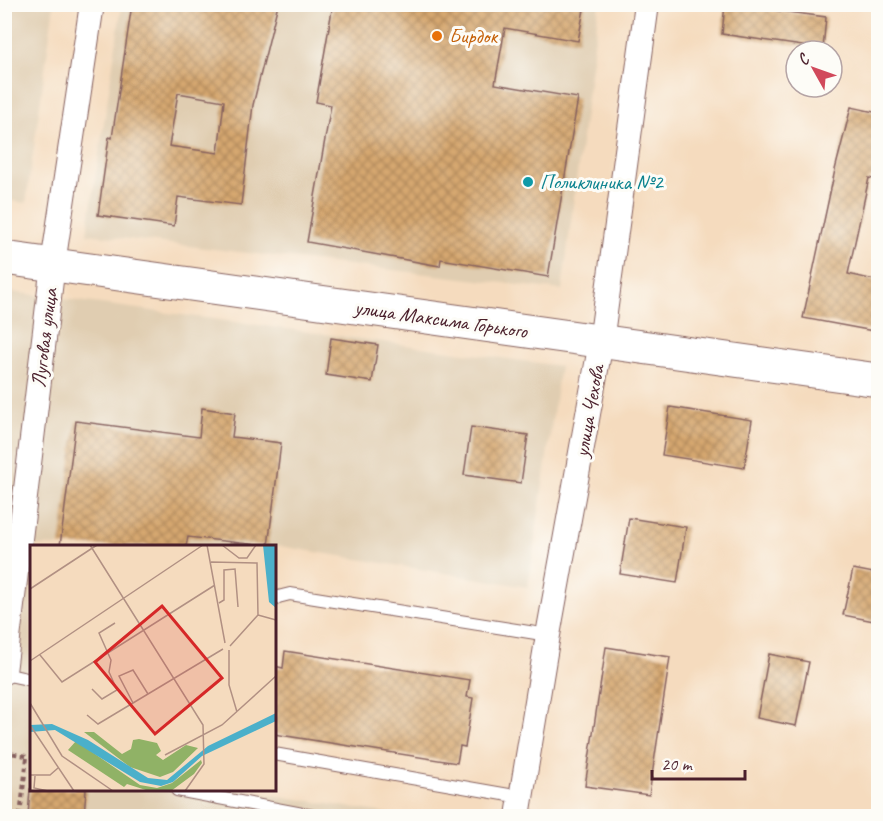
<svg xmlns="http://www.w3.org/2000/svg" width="883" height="821" viewBox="0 0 883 821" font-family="Caveat,sans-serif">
<defs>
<pattern id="building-cross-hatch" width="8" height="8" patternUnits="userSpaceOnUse" patternTransform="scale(1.5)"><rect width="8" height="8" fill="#d5a76f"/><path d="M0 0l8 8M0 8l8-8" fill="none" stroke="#af875b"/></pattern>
</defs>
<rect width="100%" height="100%" fill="#fdfcf7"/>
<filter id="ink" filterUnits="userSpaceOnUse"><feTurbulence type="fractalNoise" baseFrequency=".0167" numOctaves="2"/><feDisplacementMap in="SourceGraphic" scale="12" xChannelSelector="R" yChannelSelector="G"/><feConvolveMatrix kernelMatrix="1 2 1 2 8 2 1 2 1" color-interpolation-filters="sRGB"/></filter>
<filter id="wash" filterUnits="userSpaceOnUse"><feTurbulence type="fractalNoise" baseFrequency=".008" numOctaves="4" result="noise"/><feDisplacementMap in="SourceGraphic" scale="24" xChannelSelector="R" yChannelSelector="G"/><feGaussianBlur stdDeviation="1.35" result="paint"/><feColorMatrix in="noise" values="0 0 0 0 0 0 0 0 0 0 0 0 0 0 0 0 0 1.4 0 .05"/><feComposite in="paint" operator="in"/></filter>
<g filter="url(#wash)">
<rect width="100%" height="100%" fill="#f5dbbe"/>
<path fill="#e0cdb1" d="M 4,5 L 54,5 L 26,203 L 5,200 Z
M 122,5 L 599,5 L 562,290 L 87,234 Z
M 5,291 L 560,366 L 528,587 L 273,545 L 272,546 L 32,546 L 32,790 L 241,790 L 403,816 L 5,816 Z"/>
<g id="blocks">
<path fill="url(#building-cross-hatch)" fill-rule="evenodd" d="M 132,4 L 278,4 L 253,105 L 241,205 L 178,197 L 174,226 L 98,215 L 109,137 L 112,138 ZM 178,93 L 224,101 L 218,153 L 169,146 Z
M 333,4 L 585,4 L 578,41 L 505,28 L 495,84 L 578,98 L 548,277 L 441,259 L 440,266 L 307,242 L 331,105 L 316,102 Z
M 725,4 L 826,17 L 823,49 L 722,34 Z
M 851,107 L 879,113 L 879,180 L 869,178 L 848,274 L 879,281 L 879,332 L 803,318 L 835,170 Z
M 331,338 L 378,345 L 372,382 L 326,375 Z
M 670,407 L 752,420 L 744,468 L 662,455 Z
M 202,408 L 235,413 L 232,437 L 281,443 L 268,546 L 188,537 L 186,546 L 60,546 L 76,421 L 199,437 Z
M 471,427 L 528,435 L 521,483 L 464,475 Z
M 629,518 L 686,527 L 677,583 L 620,574 Z
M 853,569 L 879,574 L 879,622 L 843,615 Z
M 606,647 L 670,657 L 649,795 L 585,786 Z
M 285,651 L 470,680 L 467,697 L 473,698 L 465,747 L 460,746 L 457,763 L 274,734 L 274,666 L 283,668 Z
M 769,654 L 809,662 L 796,726 L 757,718 Z
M 30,789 L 86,789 L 84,816 L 28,816 Z"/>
</g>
</g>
<g filter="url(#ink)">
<use href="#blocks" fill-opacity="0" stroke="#86615e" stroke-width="1.5"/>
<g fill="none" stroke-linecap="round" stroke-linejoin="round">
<g stroke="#86615e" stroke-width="14">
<path id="lane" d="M 274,600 L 278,597 L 290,594 L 548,635
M 4,674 L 32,680
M 274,754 L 521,797
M 177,790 L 313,816"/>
</g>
<g stroke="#86615e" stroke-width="26">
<path id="street" d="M 4,672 L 53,264 L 92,4
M 518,816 L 548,635 L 601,342 L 647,4"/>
</g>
<g stroke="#86615e" stroke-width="35">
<path id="secondary" d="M 4,258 L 878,380"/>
</g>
<path stroke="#86615e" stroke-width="4" stroke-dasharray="4.5 4.5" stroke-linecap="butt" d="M 4,752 L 32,757
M 20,816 L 27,757"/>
<use href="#lane" stroke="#fff" stroke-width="12"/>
<use href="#street" stroke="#fff" stroke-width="24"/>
<use href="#secondary" stroke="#fff" stroke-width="33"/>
</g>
</g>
<circle fill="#e8710a" stroke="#fdfcf7" stroke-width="2" cx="437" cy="36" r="6"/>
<circle fill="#0f9aa8" stroke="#fdfcf7" stroke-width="2" cx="528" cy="182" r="6"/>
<g text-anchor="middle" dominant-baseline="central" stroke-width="6" stroke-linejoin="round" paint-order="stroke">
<g font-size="21" fill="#c56008" stroke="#fdfcf7" text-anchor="start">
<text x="449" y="36">Бирдок</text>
</g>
<g font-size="21" fill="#0d838f" stroke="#fdfcf7" text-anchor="start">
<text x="540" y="182">Поликлиника №2</text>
</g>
<g font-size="21" fill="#4a1f2b" stroke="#fdfcf7">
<text transform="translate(441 319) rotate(8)">улица Максима Горького</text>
<text transform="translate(44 338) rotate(-83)">Луговая улица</text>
<text transform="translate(589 411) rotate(-80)">улица Чехова</text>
</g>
</g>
<g transform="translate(30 545)">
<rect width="246" height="246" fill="#f5dbbe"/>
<path d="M 54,187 L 64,187 L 92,209 L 101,204 L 103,195 L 109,194 L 127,198 L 131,206 L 126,210 L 133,215 L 156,200 L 168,203 L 143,227 L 130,232 L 100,222 ZM 46,196 L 110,240 L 127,243 L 142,238 L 171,215 L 172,218 L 164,229 L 141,246 L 119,246 L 97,239 L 94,242 L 38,205 Z" fill="#90b266"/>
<path d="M 233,0 L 246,0 L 246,63 L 239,57 ZM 246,168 L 246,176 L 172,211 L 143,237 L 131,241 L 110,237 L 25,185 L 0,187 L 0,180 L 22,179 L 58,195 L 118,233 L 137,235 L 178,201 Z" fill="#4bb0ca"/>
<path fill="none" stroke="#b19083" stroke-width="1.5" d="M 60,0 L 173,180 L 174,219 L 155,246M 177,0 L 195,98M 192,0 L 209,13 L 217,13 L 226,0M 181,17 L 227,18 L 228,70 L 200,101M 0,44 L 67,0M 189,58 L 194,55 L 194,25 L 205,24 L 208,62M 228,70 L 246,75M 199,105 L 199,140 L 207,167M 10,110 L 32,137 L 185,40M 0,116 L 173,0M 62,144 L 72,154 L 87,145 L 79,127 L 81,115 L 69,88 L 85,78M 0,158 L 32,211 L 83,246M 103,158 L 89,131 L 103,125 L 118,149M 57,170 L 68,179 L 193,104M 0,180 L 44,246M 135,210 L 192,180 L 246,131M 0,230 L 20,230 L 28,223M 5,231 L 4,243 L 18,246"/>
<path fill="#d62828" fill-opacity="0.15" stroke="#d62828" stroke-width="3" d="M 132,61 L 192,133 L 125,189 L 65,117 Z"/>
<rect width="246" height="246" fill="none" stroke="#4a1f2b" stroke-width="3"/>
</g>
<rect width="883" height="821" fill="none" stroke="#fdfcf7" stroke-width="24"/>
<g transform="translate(814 69) rotate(310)"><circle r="28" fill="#fdfcf7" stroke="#b5a4a5" stroke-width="1.5"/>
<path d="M0-4.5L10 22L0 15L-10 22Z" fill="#d1495b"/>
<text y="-9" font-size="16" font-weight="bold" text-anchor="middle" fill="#4a1f2b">С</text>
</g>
<path d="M652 770v9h93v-9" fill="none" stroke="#4a1f2b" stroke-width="3"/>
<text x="661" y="770" font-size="18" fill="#4a1f2b" stroke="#fdfcf7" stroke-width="4.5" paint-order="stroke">20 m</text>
</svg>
